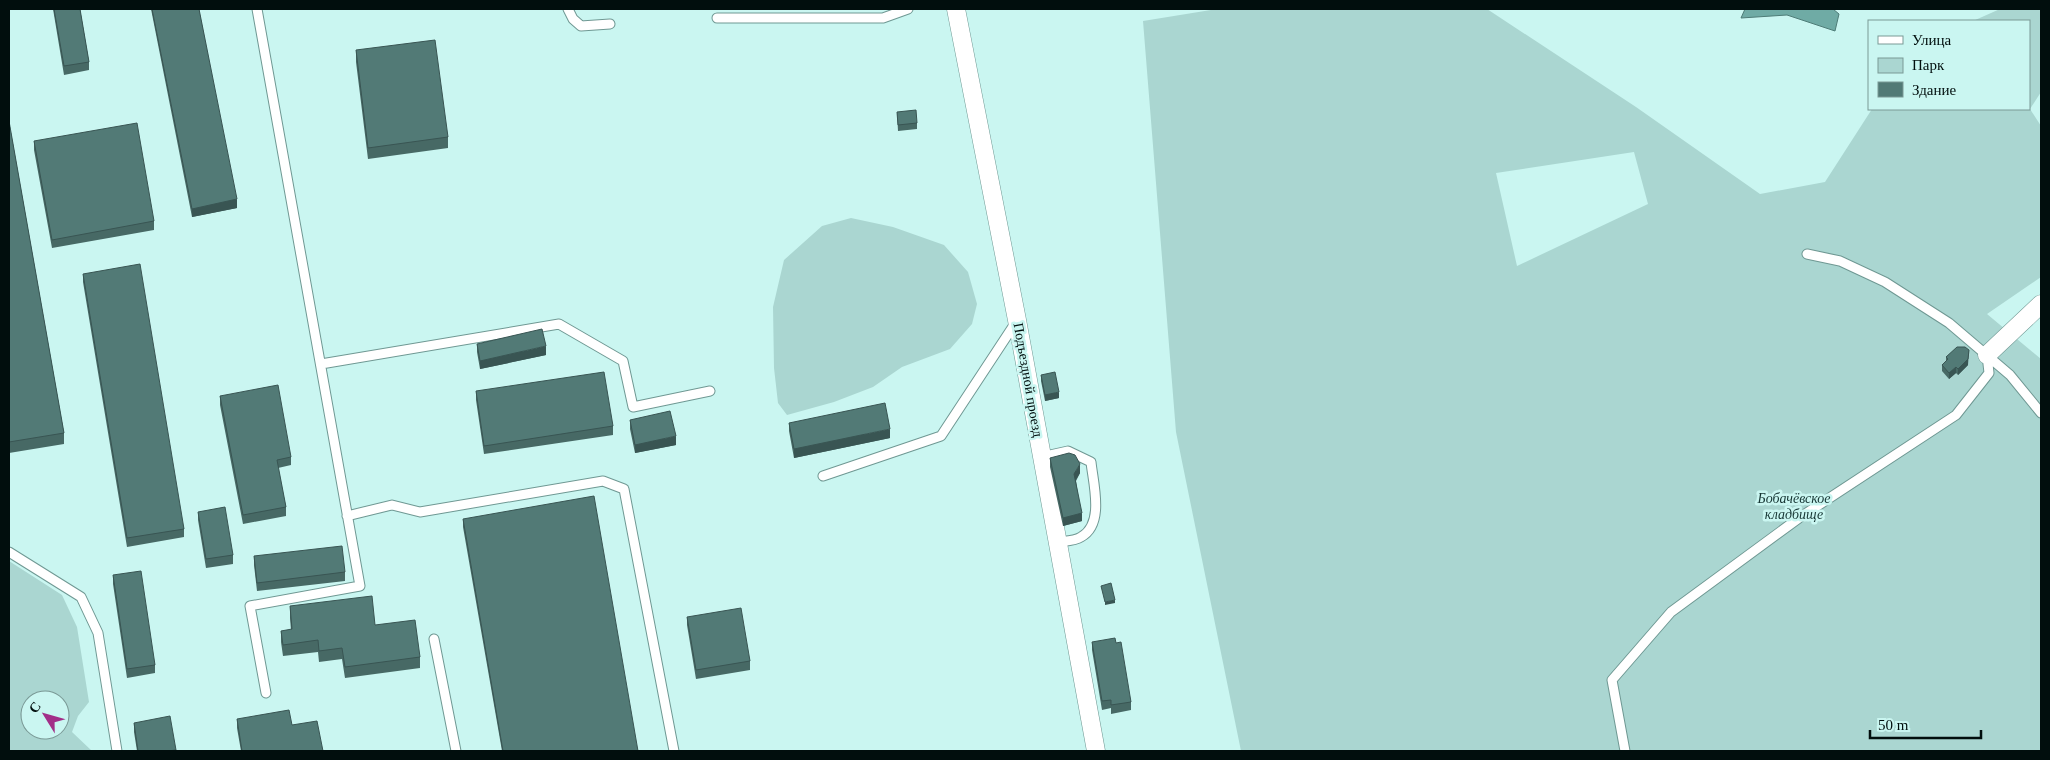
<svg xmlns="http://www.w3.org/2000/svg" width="2050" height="760" viewBox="0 0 2050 760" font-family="Georgia,serif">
<rect width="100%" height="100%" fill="#caf6f1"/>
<path fill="#aad6d1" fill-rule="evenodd" d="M 1217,9 L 1487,9 L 1636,107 L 1760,194 L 1825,182 L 1872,109 L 2029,109 L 2029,21 L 1973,21 L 2000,9 L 2041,9 L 2041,92 L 2030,109 L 2041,126 L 2041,277 L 1987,314 L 2041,359 L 2041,751 L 1241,751 L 1176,432 L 1143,21 ZM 1634,152 L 1648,204 L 1517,266 L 1496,173 Z
M 851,218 L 893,227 L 944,245 L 968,272 L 977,304 L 972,324 L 950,349 L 902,367 L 873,387 L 834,402 L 787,415 L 778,403 L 774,368 L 773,307 L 784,260 L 822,226 Z
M 9,561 L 62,595 L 77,627 L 89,702 L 78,716 L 72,732 L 92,751 L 9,751 ZM 30,700 L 60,700 L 60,730 L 30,730 Z"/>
<path fill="#6faba5" stroke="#4e7c77" d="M 1745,9 L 1833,9 L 1839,14 L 1835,31 L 1787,15 L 1741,18 Z"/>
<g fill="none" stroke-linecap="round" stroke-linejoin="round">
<g stroke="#6f9893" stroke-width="11">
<path id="lane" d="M 257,9 L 360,586 L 250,606 L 266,693
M 568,9 L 573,19 L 581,26 L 610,24
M 717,18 L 883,18 L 908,9
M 1807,254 L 1840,261 L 1885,282 L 1949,323 L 2010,375 L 2041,413
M 321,364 L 559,324 L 623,361 L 633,407 L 710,391
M 1041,457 L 1068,451 L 1091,462 C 1093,483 1105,524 1081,537 C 1075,541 1065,541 1058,542
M 823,476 L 941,436 L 1016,322
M 347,516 L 392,505 L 420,512 L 603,481 L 624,489 L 674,751
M 9,552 L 81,597 L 98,633 L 117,751
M 434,639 L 456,751
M 1625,751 L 1612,680 L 1671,612 L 1799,518 L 1956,415 L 1989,373 L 1987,355"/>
</g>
<g stroke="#6f9893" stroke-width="19">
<path id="street" d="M 956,9 L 1017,320 L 1096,751
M 1987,355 L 2041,304"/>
</g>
<use href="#lane" stroke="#fff" stroke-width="9"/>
<use href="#street" stroke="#fff" stroke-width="18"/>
</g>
<path fill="#476965" d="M 53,9 L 80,9 L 89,62 L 89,70 L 64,75 Z
M 151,9 L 199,9 L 237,208 L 192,217 Z
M 735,9 L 761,9 L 735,10 Z
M 356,50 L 448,137 L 448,148 L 368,159 L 356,62 Z
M 897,112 L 917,123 L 917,129 L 898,131 Z
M 9,121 L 64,433 L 64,444 L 9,453 Z
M 34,141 L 154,221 L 154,230 L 52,248 L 34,150 Z
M 83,274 L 184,529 L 184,537 L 127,547 L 83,282 Z
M 477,344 L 546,355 L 480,369 L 477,352 Z
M 1946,357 L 1968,365 L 1958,375 L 1956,373 L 1949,379 L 1942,371 L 1942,365 L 1946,361 Z
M 1041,375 L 1059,398 L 1045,401 L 1041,381 Z
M 476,391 L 613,426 L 613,435 L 484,454 L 476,400 Z
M 220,396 L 291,457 L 291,465 L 278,468 L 286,507 L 286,516 L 243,524 L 220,405 Z
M 630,420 L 676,445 L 635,453 L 630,429 Z
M 789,423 L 890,438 L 794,458 L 789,431 Z
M 1050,458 L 1080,473 L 1076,481 L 1082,521 L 1063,526 L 1050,467 Z
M 198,512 L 233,555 L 233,564 L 206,568 L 198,520 Z
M 463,519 L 638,751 L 502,751 L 463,527 Z
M 254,556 L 345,572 L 345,581 L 257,591 L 254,565 Z
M 113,575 L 155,665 L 155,673 L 127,678 L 113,584 Z
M 290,606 L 375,625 L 420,657 L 420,668 L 345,678 L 342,659 L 319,662 L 318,652 L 283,656 L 281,642 L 281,631 L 291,630 L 290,618 Z
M 687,617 L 750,661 L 750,670 L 696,679 L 687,625 Z
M 1092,642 L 1131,702 L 1131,710 L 1111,714 L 1111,708 L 1102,710 L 1092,650 Z
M 237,719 L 292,725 L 323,751 L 241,751 L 237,728 Z
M 134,723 L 176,750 L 176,751 L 137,751 L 134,732 Z"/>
<path fill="#395553" d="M 237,199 L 237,208 L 192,217 L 192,209 Z
M 546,346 L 546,355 L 480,369 L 480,361 Z
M 1969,350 L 1968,365 L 1958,375 L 1958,369 Z
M 1956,367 L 1956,373 L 1949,379 L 1949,373 Z
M 1059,392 L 1059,398 L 1045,401 L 1045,395 Z
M 890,429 L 890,438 L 794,458 L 794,449 Z
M 676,436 L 676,445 L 635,453 L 635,445 Z
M 1080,464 L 1080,473 L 1074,483 L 1074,474 Z
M 1082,513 L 1082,521 L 1063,526 L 1063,518 Z
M 1115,600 L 1115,603 L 1105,605 L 1105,602 Z"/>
<path fill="#527a76" stroke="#395553" d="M 54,9 L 80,9 L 89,62 L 64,66 Z
M 152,9 L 199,9 L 237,199 L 192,209 Z
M 435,40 L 448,137 L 368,148 L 356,50 Z
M 916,110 L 917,123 L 898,125 L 897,112 Z
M 9,121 L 64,433 L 9,442 Z
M 137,123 L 154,221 L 52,240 L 34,141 Z
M 140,264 L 184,529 L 127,538 L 83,274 Z
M 542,329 L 546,346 L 480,361 L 477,344 Z
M 1957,347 L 1965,347 L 1969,350 L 1968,359 L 1958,369 L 1956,367 L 1949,373 L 1942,365 L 1948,359 L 1946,357 Z
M 604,372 L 613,426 L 484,446 L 476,391 Z
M 1055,372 L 1059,392 L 1045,395 L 1041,375 Z
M 278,385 L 291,457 L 277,460 L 286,507 L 243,515 L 220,396 Z
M 885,403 L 890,429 L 794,449 L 789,423 Z
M 670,411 L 676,436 L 635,445 L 630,420 Z
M 1069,453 L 1075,455 L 1080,464 L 1074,474 L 1082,513 L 1063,518 L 1050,458 Z
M 594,496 L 638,751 L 503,751 L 463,519 Z
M 225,507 L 233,555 L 206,559 L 198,512 Z
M 342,546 L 345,572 L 257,583 L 254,556 Z
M 141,571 L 155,665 L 127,669 L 113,575 Z
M 1111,583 L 1115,600 L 1105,602 L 1101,586 Z
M 372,596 L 375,625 L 415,620 L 420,657 L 345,667 L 342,648 L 319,651 L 318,640 L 283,645 L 281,631 L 292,629 L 290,606 Z
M 741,608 L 750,661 L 696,670 L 687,617 Z
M 1115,638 L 1116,643 L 1121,642 L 1131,702 L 1111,705 L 1111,700 L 1102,701 L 1092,642 Z
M 289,710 L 292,725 L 317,721 L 323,751 L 242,751 L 237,719 Z
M 170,716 L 176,750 L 168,751 L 138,751 L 134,723 Z"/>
<g text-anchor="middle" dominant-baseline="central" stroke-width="5" stroke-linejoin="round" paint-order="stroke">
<g font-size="14" fill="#010e0d" stroke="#caf6f1">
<text transform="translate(1028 380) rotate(80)">Подъездной проезд</text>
</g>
<g font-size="14" font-style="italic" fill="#173634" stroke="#caf6f1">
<text x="1794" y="498">Бобачёвское<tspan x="1794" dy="16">кладбище</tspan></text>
</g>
</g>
<rect width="2050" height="760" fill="none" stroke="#010e0d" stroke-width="20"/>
<rect x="1868" y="20" width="162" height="90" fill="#caf6f1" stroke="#7a9996"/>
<rect x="1878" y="36" width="25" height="8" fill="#ffffff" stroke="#7a9996"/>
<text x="1912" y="45" font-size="15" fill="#010e0d">Улица</text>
<rect x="1878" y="58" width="25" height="15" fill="#aad6d1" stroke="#7a9996"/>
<text x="1912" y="70" font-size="15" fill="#010e0d">Парк</text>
<rect x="1878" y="82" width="25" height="15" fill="#527a76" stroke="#7a9996"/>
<text x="1912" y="95" font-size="15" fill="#010e0d">Здание</text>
<g transform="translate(45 715) rotate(307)"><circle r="24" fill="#caf6f1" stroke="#7a9996"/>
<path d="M0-4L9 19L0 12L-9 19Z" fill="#a22e88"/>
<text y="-8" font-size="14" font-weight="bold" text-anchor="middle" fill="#010e0d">С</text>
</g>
<path d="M1870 730v8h111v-8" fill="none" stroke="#010e0d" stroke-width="2.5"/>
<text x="1878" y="730" font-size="15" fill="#010e0d" stroke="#caf6f1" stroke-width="4" paint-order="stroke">50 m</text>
</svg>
